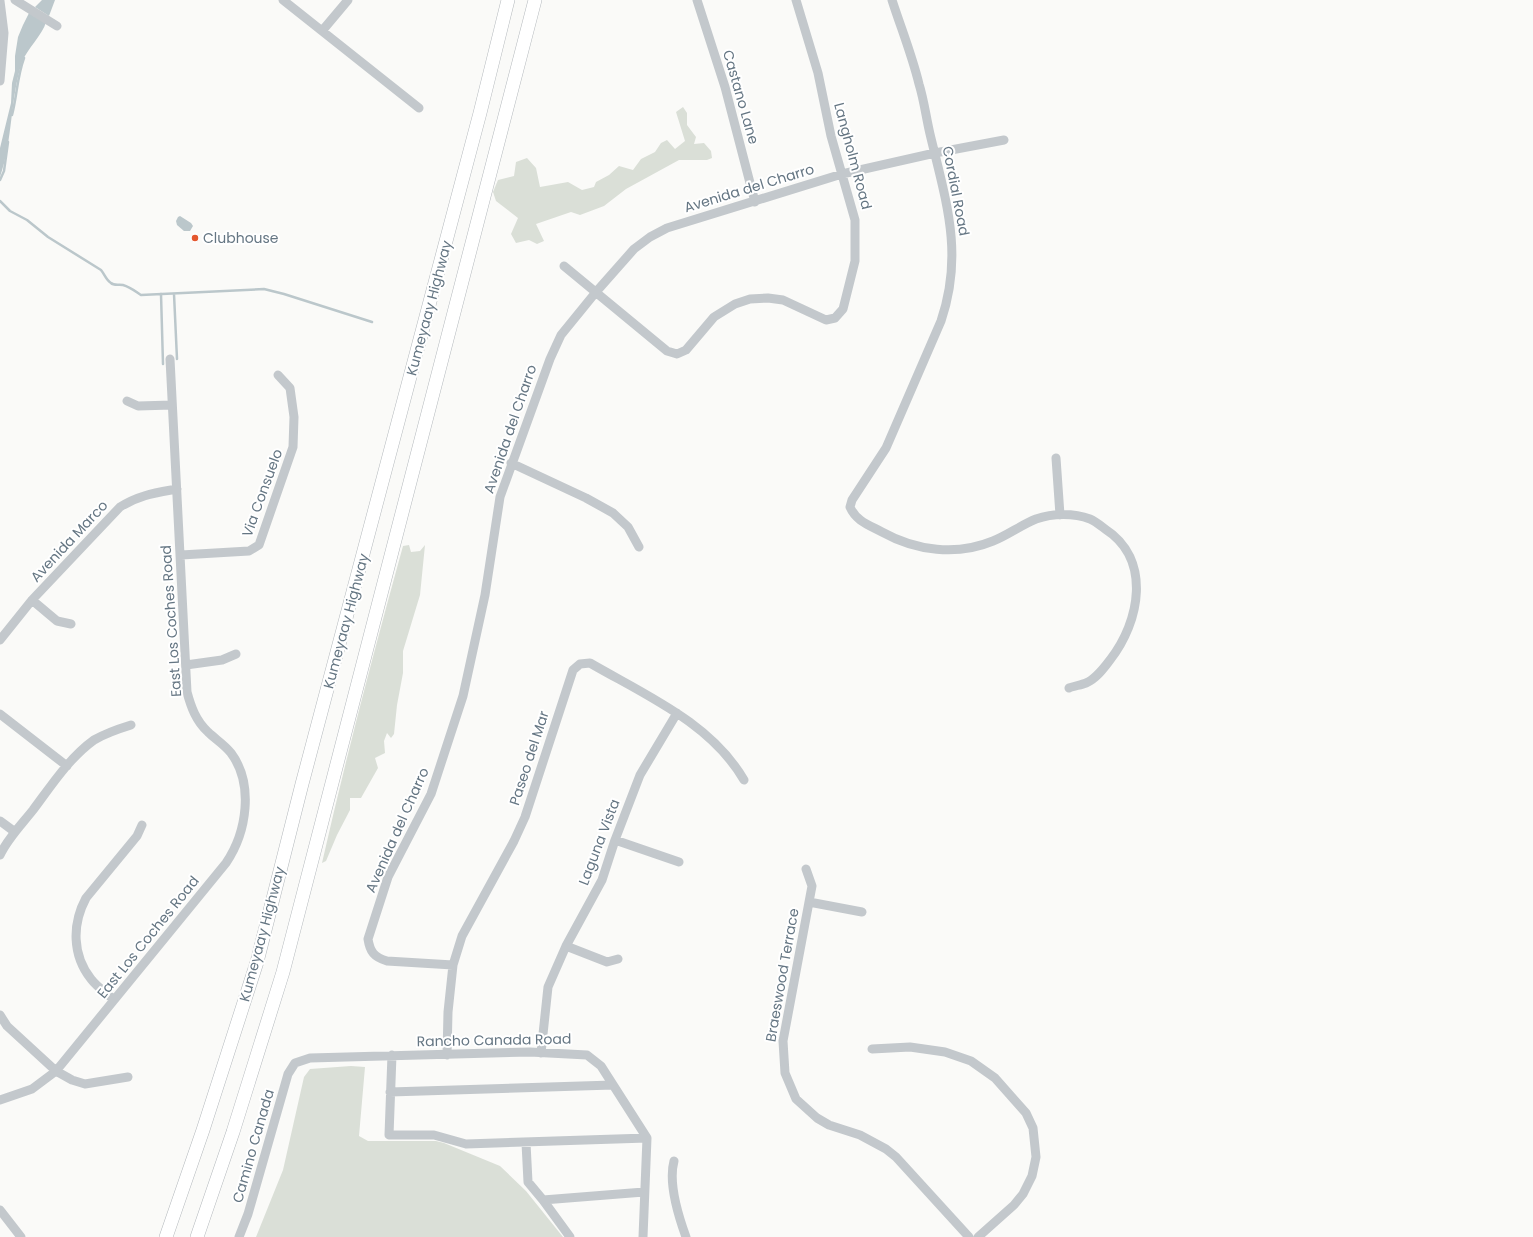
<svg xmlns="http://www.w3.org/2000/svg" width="1533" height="1237" viewBox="0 0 1533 1237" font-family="Poppins,sans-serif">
<rect width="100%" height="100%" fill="#fafaf8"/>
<path fill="#dadfd7" d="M 683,107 L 687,113 L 687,125 L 696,137 L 694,144 L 704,143 L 711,151 L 712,158 L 707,160 L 679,160 L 626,189 L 604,206 L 580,215 L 571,212 L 536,224 L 544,241 L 537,244 L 529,240 L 516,243 L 511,234 L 518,218 L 496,201 L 493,192 L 498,180 L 514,176 L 516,162 L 527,158 L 536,168 L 540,187 L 568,182 L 582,190 L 594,187 L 596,182 L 609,175 L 619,166 L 633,170 L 641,159 L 655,152 L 661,143 L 667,140 L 675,149 L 685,141 L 676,112 Z
M 409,545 L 411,552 L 420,551 L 425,545 L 420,595 L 403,651 L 403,673 L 397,705 L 394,734 L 391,738 L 387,733 L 384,741 L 385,753 L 375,758 L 378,768 L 361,798 L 350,798 L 350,810 L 337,835 L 326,861 L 322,863 C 346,757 374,651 403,546 Z
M 351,1066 L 365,1067 L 359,1136 L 368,1141 L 436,1141 L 444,1143 L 500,1166 L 526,1191 L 563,1237 L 256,1237 L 283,1170 L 304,1077 L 310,1069 Z"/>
<path fill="#bbc7cb" d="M 42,0 L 55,0 L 49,16 L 35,7 Z
M 29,13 L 46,22 C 43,34 27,49 22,62 C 10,99 13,140 0,177 L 0,148 L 11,103 L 12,83 L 15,71 L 15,56 L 18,37 L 23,25 Z
M 180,216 L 191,223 L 193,226 L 190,231 L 184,231 L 177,225 L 176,221 L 178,217 Z"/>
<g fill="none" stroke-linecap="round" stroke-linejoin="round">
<path stroke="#bbc7cb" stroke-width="2.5" d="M 12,115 C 17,96 17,77 24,58
M 0,180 L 4,171 L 8,142
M 0,201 L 10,211 L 27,220 L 48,237 L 101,270 C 105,275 106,280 111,283 C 114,286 119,284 123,285 C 130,287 135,291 141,295 L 264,289 L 284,294 L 372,322
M 161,294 L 163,364
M 174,294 L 177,359"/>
<g stroke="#b4b9bd" stroke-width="14">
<path id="highway" d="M 166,1237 L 203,1130 L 257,962 L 302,784 L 480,113 L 508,0
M 197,1237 L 233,1132 L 283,972 L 535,0"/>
</g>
<path stroke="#c3c8cc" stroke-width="9" d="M 15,0 L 57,26
M 283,0 L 419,108
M 697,0 L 725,87 L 755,202
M 892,0 C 901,28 912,55 919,84 C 924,100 926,117 930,134 C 946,201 964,254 941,321 L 886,448 L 852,500 L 850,507 C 856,521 869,525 882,532 C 916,551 957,556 993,541 C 1008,535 1021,525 1036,519 C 1053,513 1074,513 1090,519 C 1095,521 1101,526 1105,529 C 1152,559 1140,622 1110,660 C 1104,668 1096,679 1086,683 C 1081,685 1074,686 1069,688
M 0,1 L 4,33 L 0,81
M 322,31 L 348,0
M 564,266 L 667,351 L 677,354 L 686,350 L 714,317 L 735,304 L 750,299 L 768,298 L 783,300 L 826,320 L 835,318 L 843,309 L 855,261 L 855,220 L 831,136 L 818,73 L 796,0
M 127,401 L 138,406 L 172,405
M 1056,458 L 1060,515
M 511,463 L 586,498 L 613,513 L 628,527 L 639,547
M 181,555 L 249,551 L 259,545 L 293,447 L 294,417 L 290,388 L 278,375
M 32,600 L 57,621 L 71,624
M 0,640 L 32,600 L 120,507 C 139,495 155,493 177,489
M 186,665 L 222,660 L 236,654
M 0,714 L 67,766
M 0,821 L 15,832
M 615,840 L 679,862
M 0,855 C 8,838 22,824 33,810 C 51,786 69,758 94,740 C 106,733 118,729 131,725
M 806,869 L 812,886 L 783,1041 L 785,1073 L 796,1099 L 817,1118 L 829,1125 L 860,1135 L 886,1149 L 896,1157 L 969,1237
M 809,902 L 862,912
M 566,946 L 607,962 L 618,959
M 453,965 L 387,961 C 374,957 370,952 368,939 L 388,877 L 431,794 L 463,696 L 485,595 L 500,497 L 550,359 L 561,335 L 596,292 L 634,249 L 650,237 L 667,228 L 842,174 L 935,153 L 1004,140
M 114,1000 C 106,993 97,987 91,979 C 72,955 72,924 86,898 L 137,836 L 142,825
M 0,1015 L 7,1026 L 56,1071 L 72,1080 L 85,1084 L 128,1077
M 872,1049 L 910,1047 L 945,1052 L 971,1061 L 995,1078 L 1026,1113 L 1033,1128 L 1036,1157 L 1032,1176 L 1023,1194 L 1014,1205 L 978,1237
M 541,1053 L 548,987 L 566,946 L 602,880 L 615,840 L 640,775 L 677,713
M 392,1055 L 389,1135 L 434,1135 L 466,1144 L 647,1138
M 447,1055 L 448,1012 L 453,965 L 462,936 L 514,841 L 525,817 L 573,670 L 580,664 L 590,663 C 645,695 711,723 744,780
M 390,1092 L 613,1085
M 0,1100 L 32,1089 L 56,1071 L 226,863 C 247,832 254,784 231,753 C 224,744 215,739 208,732 C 196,721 191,707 187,692 L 170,359
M 526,1143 L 528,1182 L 543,1200 L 644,1192
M 674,1161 C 668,1183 678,1215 686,1237
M 543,1200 L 570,1237
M 0,1210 L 21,1237
M 239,1237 L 248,1214 L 288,1074 L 295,1063 L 310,1058 L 530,1052 L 587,1055 L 601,1066 L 647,1138 L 643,1237"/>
<use href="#highway" stroke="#fff" stroke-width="13"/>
</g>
<circle fill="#e4572e" stroke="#fff" stroke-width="1.5" cx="195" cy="238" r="4"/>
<g text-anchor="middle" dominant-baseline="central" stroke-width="4" stroke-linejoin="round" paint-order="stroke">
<g font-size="14" fill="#657683" stroke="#fff">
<text transform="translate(741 97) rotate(74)">Castano Lane</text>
<text transform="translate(853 156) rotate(75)">Langholm Road</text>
<text transform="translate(749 188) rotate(-17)">Avenida del Charro</text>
<text transform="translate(956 191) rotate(79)">Cordial Road</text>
<text transform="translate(429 308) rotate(-75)">Kumeyaay Highway</text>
<text transform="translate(510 429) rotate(-71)">Avenida del Charro</text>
<text transform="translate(262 493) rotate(-70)">Via Consuelo</text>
<text transform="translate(69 541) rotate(-47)">Avenida Marco</text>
<text transform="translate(171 621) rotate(-94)">East Los Coches Road</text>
<text transform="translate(346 621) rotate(-75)">Kumeyaay Highway</text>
<text transform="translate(529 758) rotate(-72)">Paseo del Mar</text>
<text transform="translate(397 830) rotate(-66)">Avenida del Charro</text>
<text transform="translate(599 842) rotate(-69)">Laguna Vista</text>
<text transform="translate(262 934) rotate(-75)">Kumeyaay Highway</text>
<text transform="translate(148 937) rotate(-51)">East Los Coches Road</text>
<text transform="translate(782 975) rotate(-80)">Braeswood Terrace</text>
<text transform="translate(494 1040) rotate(-1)">Rancho Canada Road</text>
<text transform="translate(253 1146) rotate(-74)">Camino Canada</text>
</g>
<g font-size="14" fill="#657683" stroke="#fff" text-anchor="start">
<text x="203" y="238">Clubhouse</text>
</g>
</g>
</svg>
